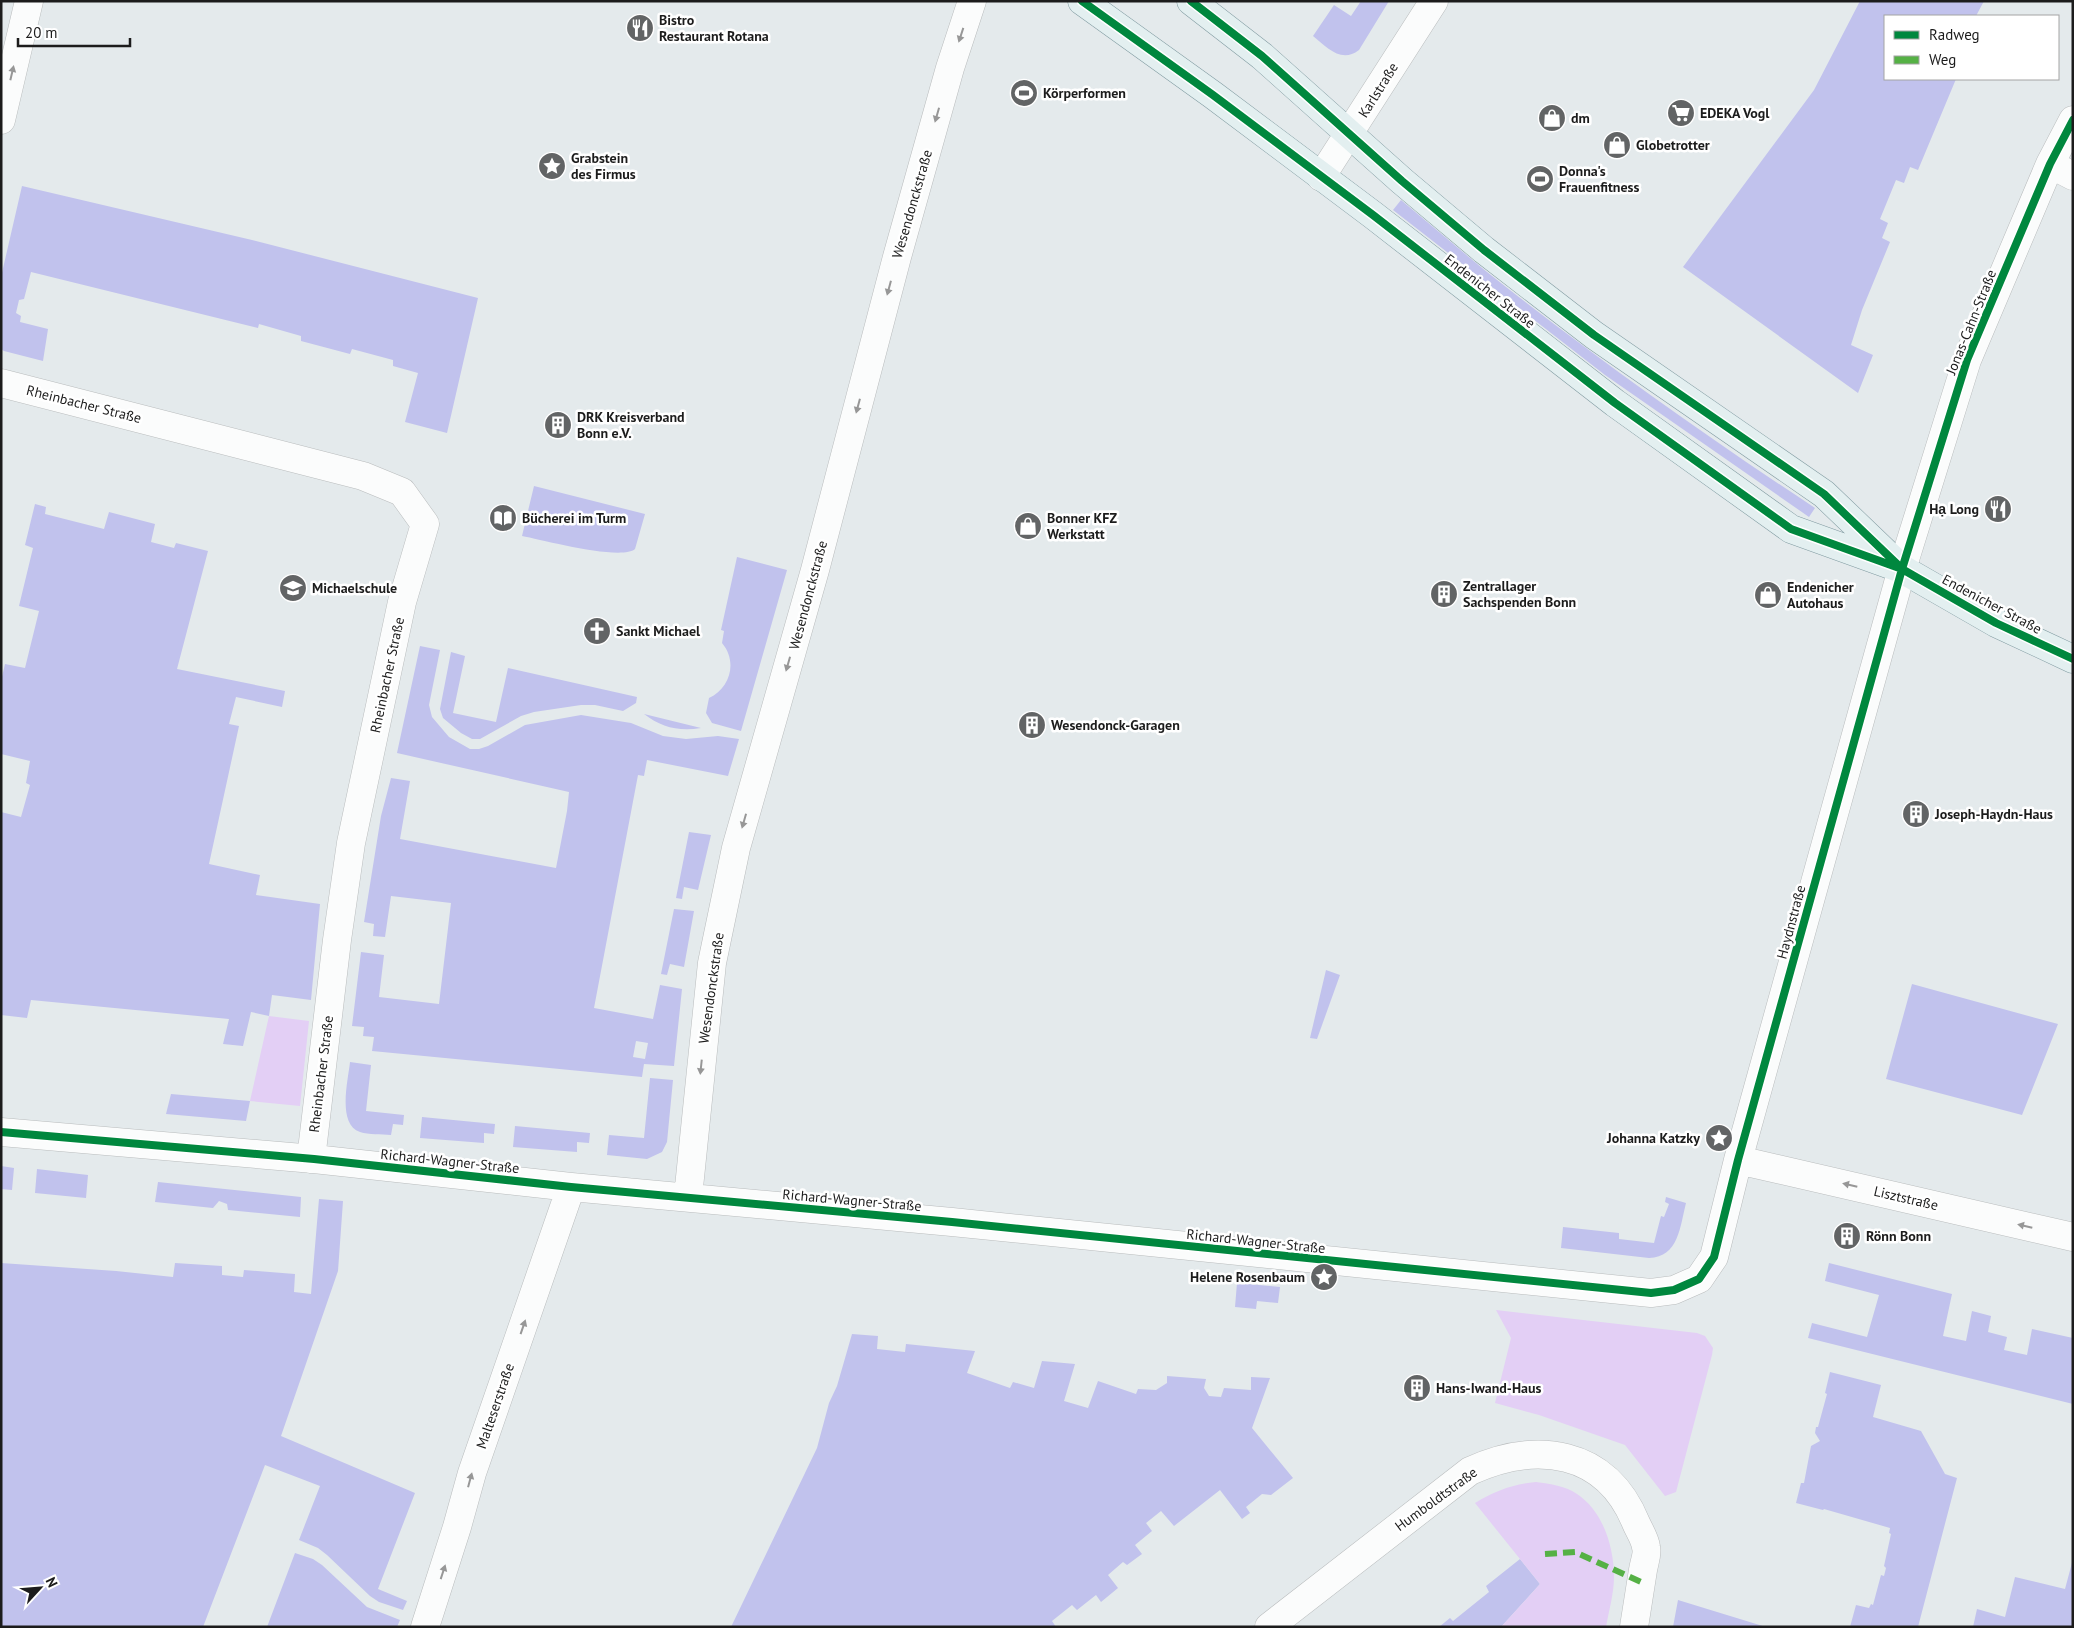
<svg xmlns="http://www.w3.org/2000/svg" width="2074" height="1628" viewBox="0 0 2074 1628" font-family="'PT Sans',sans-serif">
<rect width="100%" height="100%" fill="#e4eaec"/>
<path fill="#c1c2ed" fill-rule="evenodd" d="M 1361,1 L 1389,1 L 1359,50 C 1341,64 1327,47 1313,36 L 1334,5 L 1351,16 Z
M 1860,1 L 1984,1 L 1976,16 L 1885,16 L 1885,79 L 1956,79 L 1918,170 L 1910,167 L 1904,183 L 1896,180 L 1880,219 L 1888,223 L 1882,238 L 1890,242 L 1862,310 L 1851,345 L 1873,355 L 1858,393 L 1683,267 L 1814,90 Z
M 22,186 L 252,240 L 478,298 L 447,433 L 405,422 L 418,373 L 393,366 L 393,360 L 352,349 L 350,354 L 301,341 L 301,336 L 259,324 L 258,328 L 31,272 L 24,299 L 19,300 L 16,313 L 21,316 L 20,322 L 48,329 L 43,361 L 4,351 L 1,349 L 1,277 Z
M 1401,200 C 1436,229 1470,259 1506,287 C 1606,365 1709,438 1815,508 L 1809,517 L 1605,375 L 1393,210 Z
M 534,486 L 645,514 L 635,549 C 621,561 543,540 522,536 Z
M 35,504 L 46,507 L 45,514 L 104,529 L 109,512 L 155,524 L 151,542 L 174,548 L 176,543 L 208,551 L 177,669 L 285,691 L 282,707 L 236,697 L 229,724 L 239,726 L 209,864 L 260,875 L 256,895 L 320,904 L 311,1000 L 272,995 L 269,1016 L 251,1012 L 243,1046 L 223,1044 L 229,1019 L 31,1000 L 27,1018 L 1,1015 L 1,812 L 21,817 L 30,785 L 26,783 L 30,761 L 1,754 L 1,681 L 5,664 L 25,668 L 39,611 L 19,606 L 33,548 L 25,545 Z
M 737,557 L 787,570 L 741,731 L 712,723 L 706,713 L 709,698 C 730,688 738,662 722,643 L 724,631 L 721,630 Z
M 420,646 L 440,650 L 429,705 L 432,717 L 449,737 L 470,749 L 479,749 L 488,746 L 525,725 L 581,715 L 631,723 L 663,736 L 686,739 L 718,736 L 739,739 L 728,776 L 647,760 L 644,776 L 638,775 L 594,1008 L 653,1019 L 660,985 L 682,989 L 674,1066 L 644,1064 L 642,1077 L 372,1051 L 374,1037 L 363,1036 L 364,1027 L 352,1026 L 361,952 L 384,955 L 379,997 L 439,1004 L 451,903 L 391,896 L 385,937 L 373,936 L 374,924 L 364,922 L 381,816 L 391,778 L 410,781 L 400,839 L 556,868 L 567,811 L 569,792 L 397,753 ZM 636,1041 L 648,1043 L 645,1059 L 633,1057 Z
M 451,652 L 465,656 L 453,713 L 496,722 L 508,668 L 637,697 L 636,703 L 623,711 L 595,705 L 581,705 L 534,712 L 521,716 L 480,739 L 472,739 L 461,733 L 443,718 L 440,709 Z
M 644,714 L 701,728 C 679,732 661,727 644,714 Z
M 689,832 L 711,835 L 698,890 L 684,887 L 682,899 L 676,898 Z
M 674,909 L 694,911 L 684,967 L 670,964 L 667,975 L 661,974 Z
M 1326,970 L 1340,975 L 1317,1039 L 1310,1038 Z
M 1912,984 L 2058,1024 L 2022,1115 L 1886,1079 Z
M 350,1062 L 371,1065 L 366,1111 L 404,1115 L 403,1125 L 393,1124 L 391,1135 C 381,1134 369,1135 360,1132 C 337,1124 348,1081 350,1062 Z
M 650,1078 L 673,1080 L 667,1142 L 662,1152 L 647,1159 L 607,1155 L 609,1135 L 644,1138 Z
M 171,1094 L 250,1101 L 246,1121 L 166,1114 Z
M 422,1117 L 495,1124 L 494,1134 L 484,1133 L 484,1143 L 420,1138 Z
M 515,1126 L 590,1133 L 589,1143 L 577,1142 L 577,1152 L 513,1147 Z
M 1,1166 L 14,1168 L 12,1190 L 1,1189 Z
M 37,1169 L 88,1175 L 86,1198 L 35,1193 Z
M 158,1182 L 301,1197 L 300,1217 L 228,1210 L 227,1204 L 219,1201 L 213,1208 L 155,1202 Z
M 1666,1197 L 1686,1203 C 1680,1226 1679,1257 1649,1258 L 1561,1248 L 1563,1227 L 1619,1233 L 1619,1239 L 1654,1243 L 1661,1216 L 1664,1217 L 1669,1204 L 1665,1202 Z
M 319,1199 L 343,1201 L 338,1271 L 281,1436 L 415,1493 L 378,1589 L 407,1601 L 403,1610 L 379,1602 L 370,1596 L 327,1555 L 318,1548 L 299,1540 L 320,1486 L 265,1465 L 203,1627 L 1,1627 L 1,1263 L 116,1271 L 173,1277 L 175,1263 L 222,1266 L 222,1275 L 243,1277 L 244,1270 L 295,1274 L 294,1292 L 311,1294 Z
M 1829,1263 L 1952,1294 L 1943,1336 L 1966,1341 L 1972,1311 L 1991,1316 L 1988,1332 L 2007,1337 L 2004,1350 L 2027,1355 L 2032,1329 L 2073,1338 L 2073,1404 L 1808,1338 L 1812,1323 L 1867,1337 L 1879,1295 L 1825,1281 Z
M 1237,1283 L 1280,1287 L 1278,1303 L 1257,1301 L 1256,1309 L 1235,1307 Z
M 852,1334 L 878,1336 L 877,1349 L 905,1352 L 906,1344 L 975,1351 L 967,1373 L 1010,1388 L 1013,1382 L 1034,1388 L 1042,1361 L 1075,1364 L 1064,1401 L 1088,1408 L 1098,1381 L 1136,1394 L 1138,1389 L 1156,1390 L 1167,1383 L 1167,1376 L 1206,1379 L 1204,1388 L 1209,1396 L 1221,1397 L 1224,1388 L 1251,1390 L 1251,1377 L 1270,1378 L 1252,1428 L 1293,1478 L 1271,1495 L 1262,1494 L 1246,1507 L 1250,1513 L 1242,1519 L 1220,1490 L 1174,1526 L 1161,1511 L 1146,1523 L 1152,1531 L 1135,1545 L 1142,1554 L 1127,1565 L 1123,1562 L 1108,1575 L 1118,1588 L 1101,1602 L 1096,1595 L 1077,1610 L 1072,1605 L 1052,1621 L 1056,1627 L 731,1627 L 817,1448 L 829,1403 L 837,1386 Z
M 1830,1372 L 1881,1385 L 1873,1417 L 1921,1431 L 1945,1474 L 1957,1478 L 1918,1627 L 1850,1627 L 1856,1605 L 1869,1608 L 1871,1604 L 1873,1605 L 1881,1575 L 1884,1576 L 1886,1568 L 1884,1566 L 1891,1534 L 1889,1533 L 1890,1528 L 1824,1509 L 1823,1510 L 1796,1503 L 1801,1483 L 1804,1483 L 1811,1446 L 1820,1441 L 1815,1433 L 1816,1427 L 1818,1427 L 1827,1394 L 1825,1393 Z
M 295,1553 L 313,1559 L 322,1565 L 367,1607 L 400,1620 L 397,1627 L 267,1627 Z
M 1520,1559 L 1540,1584 L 1501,1627 L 1439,1627 L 1450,1618 L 1453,1621 L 1489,1592 L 1486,1586 Z
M 2073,1559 L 2073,1627 L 1973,1627 L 1977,1609 L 2005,1617 L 2015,1577 L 2065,1589 Z
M 1678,1600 L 1766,1627 L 1673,1627 Z"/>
<path fill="#e3cff5" d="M 269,1016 L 309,1021 L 300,1106 L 250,1101 Z
M 1496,1310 L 1697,1333 L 1705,1336 L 1713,1348 L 1712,1355 L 1676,1492 L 1665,1496 L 1625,1445 L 1539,1415 L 1495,1403 L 1511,1338 Z
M 1536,1482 C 1550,1484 1566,1486 1577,1494 C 1603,1511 1614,1547 1614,1577 C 1614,1593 1609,1610 1606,1627 L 1501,1627 L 1540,1584 L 1475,1503 C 1495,1491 1513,1484 1536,1482 Z"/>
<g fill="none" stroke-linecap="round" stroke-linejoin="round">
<g stroke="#b9bcbd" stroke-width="29">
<path id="street" d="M 1,120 L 29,1
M 2050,164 L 2073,176
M 1321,177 L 1434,1
M 1,383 L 363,476 L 402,492 L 425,524 L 402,602 L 351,843 L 337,940 L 311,1159
M 1,1132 L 314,1159 L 571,1187 L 952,1222 L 1651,1293 L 1674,1290 L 1699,1279 L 1714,1257 L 1738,1160 L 1902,569 L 1967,360 L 2050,164 L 2073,120
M 1738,1160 L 2073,1237
M 688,1197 L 712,963 L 736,848 L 815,570 L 897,257 L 950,68 L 972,1
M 425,1627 L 457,1527 L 472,1473 L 571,1187
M 1269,1627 L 1470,1471 C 1536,1441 1606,1449 1636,1523 C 1639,1530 1645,1539 1646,1547 C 1648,1554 1644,1563 1643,1570 C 1640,1589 1637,1608 1634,1627"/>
</g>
<g stroke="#819ba1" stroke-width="29">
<path id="primary" d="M 1082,1 L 1213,95 L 1373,215 L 1615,403 L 1791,529 L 1902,569 L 1996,623 L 2073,659
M 1191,1 L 1262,56 L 1402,181 L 1484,250 L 1594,335 L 1824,494 L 1895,562"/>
</g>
<use href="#street" stroke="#fbfcfc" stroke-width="28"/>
<use href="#primary" stroke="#e3eff0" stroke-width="28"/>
<path stroke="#55b145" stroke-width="6" stroke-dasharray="12 6" stroke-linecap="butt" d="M 1545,1554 L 1575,1552 L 1641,1582"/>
<g stroke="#fff" stroke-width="11">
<path id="cycleway" d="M 1082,1 L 1213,95 L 1373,215 L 1615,403 L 1791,529 L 1902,569 L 1996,623 L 2073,659
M 1191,1 L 1262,56 L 1402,181 L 1484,250 L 1594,335 L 1824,494 L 1898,565
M 1,1132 L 314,1159 L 571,1187 L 952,1222 L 1651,1293 L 1674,1290 L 1699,1279 L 1714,1257 L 1738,1160 L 1902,569 L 1967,360 L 2050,164 L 2073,120"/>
</g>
<use href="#cycleway" stroke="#00873e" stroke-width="8"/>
</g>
<defs><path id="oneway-solid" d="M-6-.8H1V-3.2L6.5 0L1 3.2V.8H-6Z" transform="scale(1.25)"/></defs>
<g fill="#979797">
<use href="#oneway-solid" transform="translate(961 35) rotate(108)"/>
<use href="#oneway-solid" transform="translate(12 73) rotate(-77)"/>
<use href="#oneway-solid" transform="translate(937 115) rotate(106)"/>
<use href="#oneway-solid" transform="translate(889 288) rotate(105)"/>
<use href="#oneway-solid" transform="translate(858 406) rotate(105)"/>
<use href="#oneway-solid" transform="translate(788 664) rotate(106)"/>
<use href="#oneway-solid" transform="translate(744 821) rotate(106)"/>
<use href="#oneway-solid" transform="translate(701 1067) rotate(96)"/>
<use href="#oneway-solid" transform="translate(1850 1185) rotate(-167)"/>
<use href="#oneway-solid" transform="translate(2025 1226) rotate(-167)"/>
<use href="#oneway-solid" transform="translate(523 1327) rotate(-71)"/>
<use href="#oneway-solid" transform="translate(470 1480) rotate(-75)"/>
<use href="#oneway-solid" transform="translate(443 1572) rotate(-72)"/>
</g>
<defs>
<g id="restaurant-disc" transform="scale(1.4375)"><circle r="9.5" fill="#626465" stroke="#fff"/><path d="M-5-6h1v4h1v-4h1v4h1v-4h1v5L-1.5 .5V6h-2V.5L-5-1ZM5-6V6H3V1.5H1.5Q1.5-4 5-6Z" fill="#fff"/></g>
<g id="stadium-disc" transform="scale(1.4375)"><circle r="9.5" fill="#626465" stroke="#fff"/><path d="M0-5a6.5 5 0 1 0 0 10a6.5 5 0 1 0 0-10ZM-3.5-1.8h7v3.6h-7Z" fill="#fff"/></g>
<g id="supermarket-disc" transform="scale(1.4375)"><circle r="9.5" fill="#626465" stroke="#fff"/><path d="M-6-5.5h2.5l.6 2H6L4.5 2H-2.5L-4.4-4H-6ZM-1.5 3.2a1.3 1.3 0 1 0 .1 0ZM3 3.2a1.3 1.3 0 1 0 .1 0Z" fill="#fff"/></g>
<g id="shop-disc" transform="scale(1.4375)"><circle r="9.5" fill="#626465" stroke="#fff"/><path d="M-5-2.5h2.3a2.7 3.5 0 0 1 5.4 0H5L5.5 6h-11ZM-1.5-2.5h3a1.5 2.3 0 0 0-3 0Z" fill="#fff"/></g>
<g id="sight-disc" transform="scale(1.4375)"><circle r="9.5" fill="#626465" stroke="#fff"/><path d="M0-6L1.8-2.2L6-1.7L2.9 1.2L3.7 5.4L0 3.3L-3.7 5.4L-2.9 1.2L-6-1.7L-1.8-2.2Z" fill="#fff"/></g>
<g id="building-disc" transform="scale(1.4375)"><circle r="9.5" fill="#626465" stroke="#fff"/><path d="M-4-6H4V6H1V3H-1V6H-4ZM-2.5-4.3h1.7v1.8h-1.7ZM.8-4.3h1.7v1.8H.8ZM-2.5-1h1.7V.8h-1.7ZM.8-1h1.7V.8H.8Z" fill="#fff"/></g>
<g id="library-disc" transform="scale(1.4375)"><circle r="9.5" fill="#626465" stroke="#fff"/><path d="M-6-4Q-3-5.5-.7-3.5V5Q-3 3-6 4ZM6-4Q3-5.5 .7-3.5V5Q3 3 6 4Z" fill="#fff"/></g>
<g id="school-disc" transform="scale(1.4375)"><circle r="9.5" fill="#626465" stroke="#fff"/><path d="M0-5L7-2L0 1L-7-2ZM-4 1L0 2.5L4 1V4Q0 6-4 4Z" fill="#fff"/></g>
<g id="church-disc" transform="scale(1.4375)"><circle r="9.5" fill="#626465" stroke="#fff"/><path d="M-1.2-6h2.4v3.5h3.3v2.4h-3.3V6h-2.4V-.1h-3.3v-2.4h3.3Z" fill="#fff"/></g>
</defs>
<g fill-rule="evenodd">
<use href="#restaurant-disc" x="640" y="28"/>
<use href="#stadium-disc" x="1024" y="93"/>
<use href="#supermarket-disc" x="1681" y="113"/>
<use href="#shop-disc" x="1552" y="118"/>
<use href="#shop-disc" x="1617" y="145"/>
<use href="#sight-disc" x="552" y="166"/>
<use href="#stadium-disc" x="1540" y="179"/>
<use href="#building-disc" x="558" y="425"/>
<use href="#restaurant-disc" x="1998" y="509"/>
<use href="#library-disc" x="503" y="518"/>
<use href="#shop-disc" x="1028" y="526"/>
<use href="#school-disc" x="293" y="588"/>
<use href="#building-disc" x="1444" y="594"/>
<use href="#shop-disc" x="1768" y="595"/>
<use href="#church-disc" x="597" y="631"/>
<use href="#building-disc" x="1032" y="725"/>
<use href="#building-disc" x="1916" y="814"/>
<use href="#sight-disc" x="1719" y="1138"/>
<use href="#building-disc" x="1847" y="1236"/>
<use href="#sight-disc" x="1324" y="1277"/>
<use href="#building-disc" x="1417" y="1388"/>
</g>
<g text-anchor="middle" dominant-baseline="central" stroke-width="5" stroke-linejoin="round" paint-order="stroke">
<g font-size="14" font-weight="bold" fill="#1c1c1c" stroke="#fff" text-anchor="start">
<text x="659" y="20">Bistro<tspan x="659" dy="16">Restaurant Rotana</tspan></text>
<text x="1043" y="93">Körperformen</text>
<text x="1700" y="113">EDEKA Vogl</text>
<text x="1571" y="118">dm</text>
<text x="1636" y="145">Globetrotter</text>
<text x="571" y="158">Grabstein<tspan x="571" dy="16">des Firmus</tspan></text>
<text x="1559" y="171">Donna's<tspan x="1559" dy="16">Frauenfitness</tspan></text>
<text x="577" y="417">DRK Kreisverband<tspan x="577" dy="16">Bonn e.V.</tspan></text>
<text x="1979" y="509" text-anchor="end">Hạ Long</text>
<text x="522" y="518">Bücherei im Turm</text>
<text x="1047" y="518">Bonner KFZ<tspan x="1047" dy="16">Werkstatt</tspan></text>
<text x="1463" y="586">Zentrallager<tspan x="1463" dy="16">Sachspenden Bonn</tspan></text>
<text x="1787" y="587">Endenicher<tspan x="1787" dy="16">Autohaus</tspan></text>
<text x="312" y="588">Michaelschule</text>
<text x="616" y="631">Sankt Michael</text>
<text x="1051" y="725">Wesendonck-Garagen</text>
<text x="1935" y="814">Joseph-Haydn-Haus</text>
<text x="1700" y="1138" text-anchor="end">Johanna Katzky</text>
<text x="1866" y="1236">Rönn Bonn</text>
<text x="1305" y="1277" text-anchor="end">Helene Rosenbaum</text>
<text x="1436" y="1388">Hans-Iwand-Haus</text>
</g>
<g font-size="14" fill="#1c1c1c" stroke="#fff">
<text transform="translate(1378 90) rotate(-58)">Karlstraße</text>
<text transform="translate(912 204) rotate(-74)">Wesendonckstraße</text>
<text transform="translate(1490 291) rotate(38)">Endenicher Straße</text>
<text transform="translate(1971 322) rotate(-68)">Jonas-Cahn-Straße</text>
<text transform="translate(84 404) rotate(14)">Rheinbacher Straße</text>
<text transform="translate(808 595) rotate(-75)">Wesendonckstraße</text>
<text transform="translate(1992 604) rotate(28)">Endenicher Straße</text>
<text transform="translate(387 675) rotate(-78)">Rheinbacher Straße</text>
<text transform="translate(1791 922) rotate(-75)">Haydnstraße</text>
<text transform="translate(711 988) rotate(-82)">Wesendonckstraße</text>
<text transform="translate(321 1074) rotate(-83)">Rheinbacher Straße</text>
<text transform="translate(450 1161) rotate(6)">Richard-Wagner-Straße</text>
<text transform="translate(1906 1198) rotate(13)">Lisztstraße</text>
<text transform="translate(852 1200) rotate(5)">Richard-Wagner-Straße</text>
<text transform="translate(1256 1241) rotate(6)">Richard-Wagner-Straße</text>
<text transform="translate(495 1406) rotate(-71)">Malteserstraße</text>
<text transform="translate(1436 1499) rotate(-36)">Humboldtstraße</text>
</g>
</g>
<rect width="2074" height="1628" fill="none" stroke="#1c1c1c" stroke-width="5"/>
<rect x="1884" y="15" width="175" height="65" fill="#ffffff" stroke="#a4a4a4"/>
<rect x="1894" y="31" width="25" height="8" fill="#00873e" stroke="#a4a4a4"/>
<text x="1929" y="40" font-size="15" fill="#1c1c1c">Radweg</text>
<rect x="1894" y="56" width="25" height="8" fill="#55b145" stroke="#a4a4a4"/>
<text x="1929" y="65" font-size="15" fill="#1c1c1c">Weg</text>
<g transform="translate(40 1588) rotate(64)" stroke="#ffffff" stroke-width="4" paint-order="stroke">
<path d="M0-4L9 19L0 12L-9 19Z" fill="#1c1c1c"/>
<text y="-8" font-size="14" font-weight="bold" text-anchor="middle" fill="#1c1c1c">N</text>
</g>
<path d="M18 38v8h112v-8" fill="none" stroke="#1c1c1c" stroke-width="2.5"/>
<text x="25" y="38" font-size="15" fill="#1c1c1c" stroke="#ffffff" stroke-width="4" paint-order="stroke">20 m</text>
</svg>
